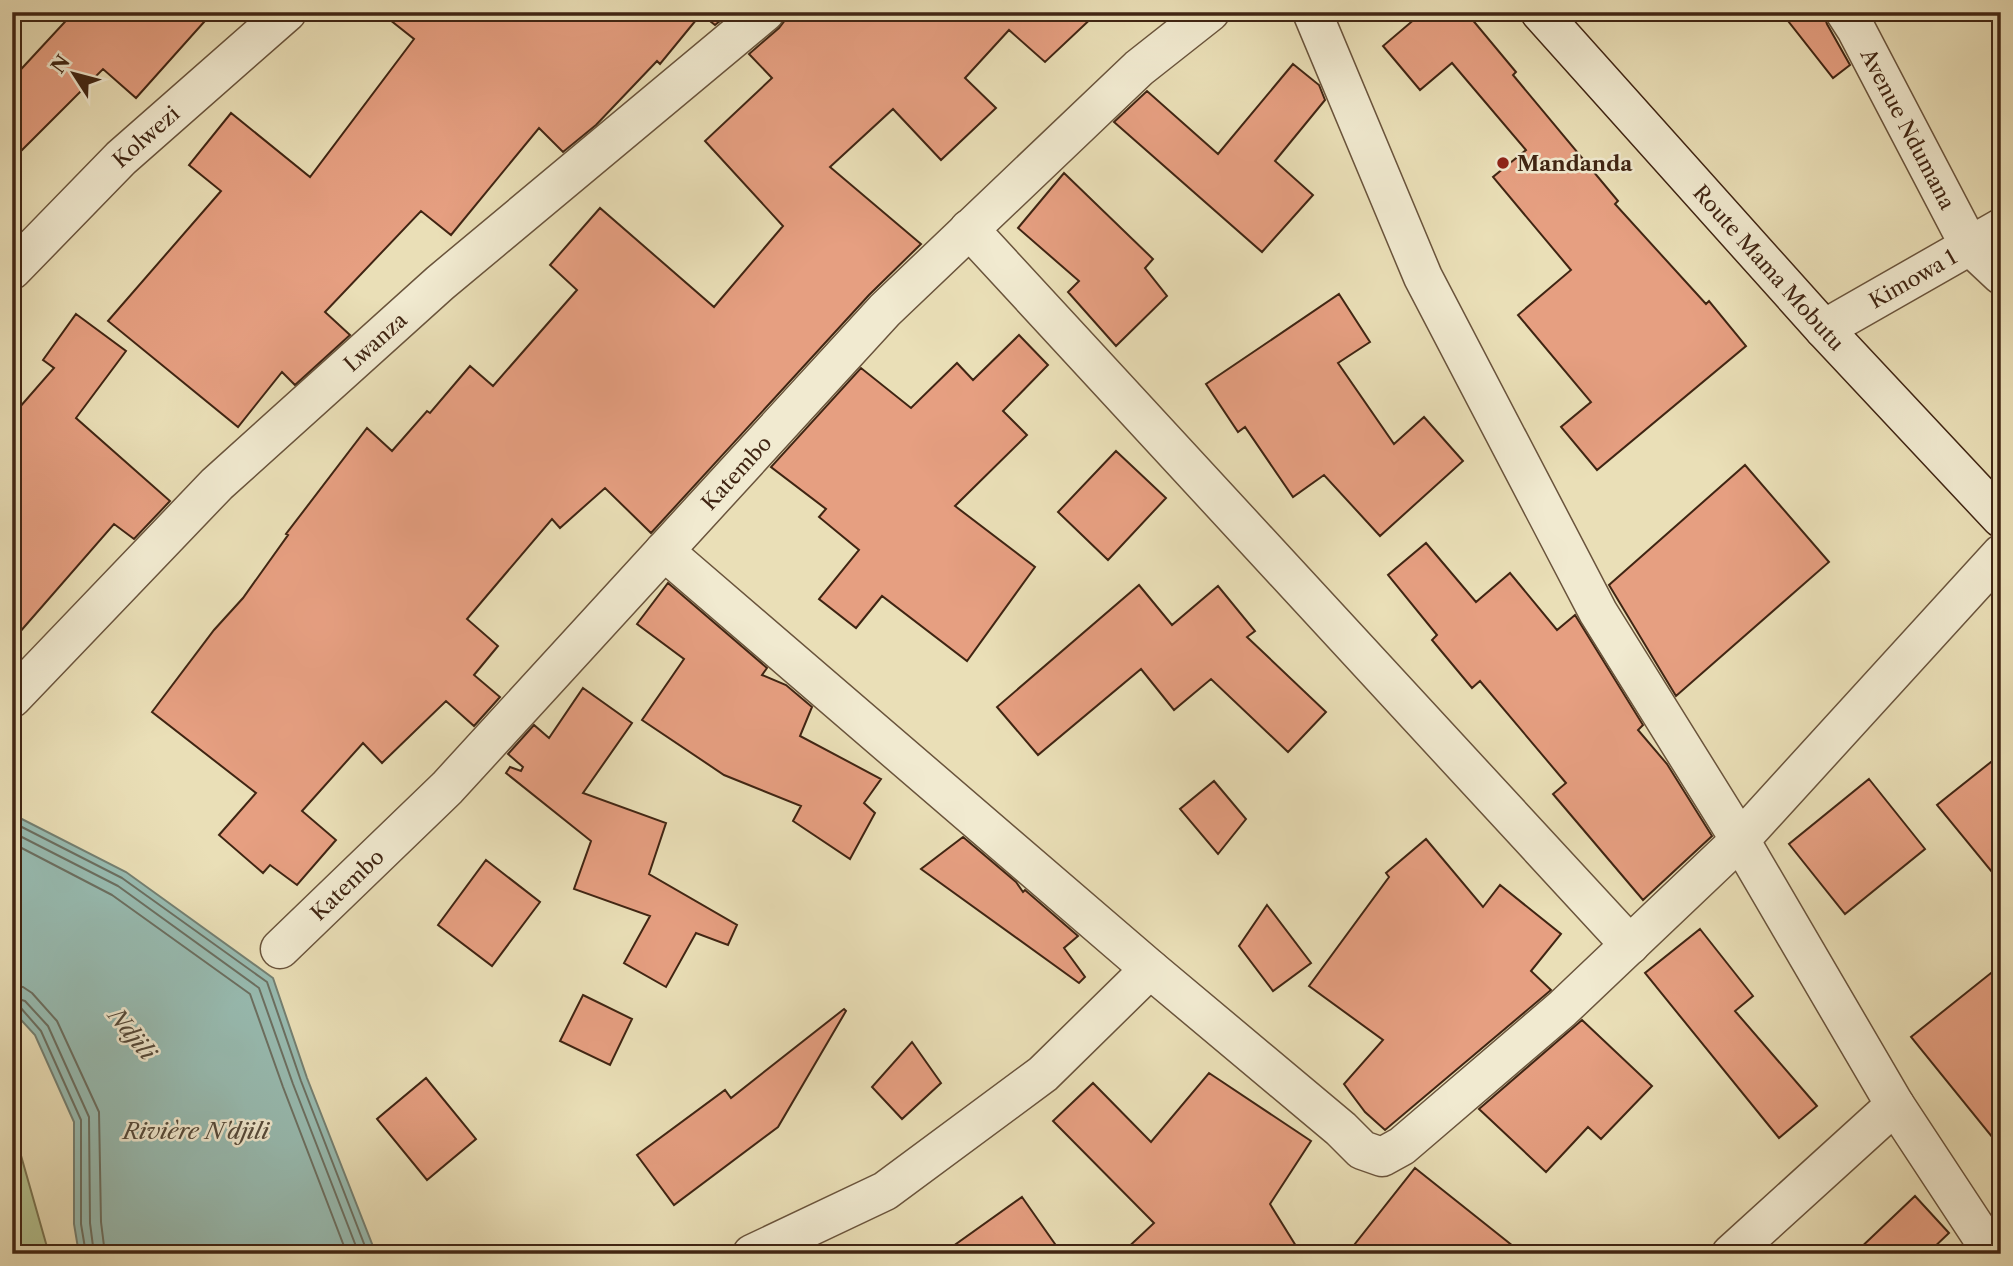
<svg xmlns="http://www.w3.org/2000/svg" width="2013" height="1266" viewBox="0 0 2013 1266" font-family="'Libre Caslon Text',serif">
<rect width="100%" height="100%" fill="#eadfb7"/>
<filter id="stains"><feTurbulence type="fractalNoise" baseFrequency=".00286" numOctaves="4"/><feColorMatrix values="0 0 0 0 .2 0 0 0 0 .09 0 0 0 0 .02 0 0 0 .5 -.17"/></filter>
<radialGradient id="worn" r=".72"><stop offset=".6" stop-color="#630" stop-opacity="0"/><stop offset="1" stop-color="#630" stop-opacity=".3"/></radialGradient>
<path fill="#b4c290" stroke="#7a7452" stroke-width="2" d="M 12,1124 L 49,1254 L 12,1254 Z"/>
<path fill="#98bcb2" stroke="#758072" stroke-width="2" d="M 12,814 L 126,872 L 273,978 L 307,1078 L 376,1254 L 79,1254 L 74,1224 L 74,1122 L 35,1035 L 12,1010 Z"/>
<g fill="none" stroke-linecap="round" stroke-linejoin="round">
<path stroke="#6c7062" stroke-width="2" d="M 12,822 L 122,878 L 267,982 L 301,1081 L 368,1254
M 12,832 L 118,886 L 259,988 L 293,1084 L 359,1254
M 12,843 L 112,895 L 250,994 L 283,1087 L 347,1254
M 12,986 L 23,987 L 32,993 L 57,1021 L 99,1112 L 101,1222 L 105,1254
M 12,997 L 25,1001 L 48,1026 L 89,1117 L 90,1223 L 94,1254
M 12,1006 L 20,1007 L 41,1031 L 81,1120 L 81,1224 L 86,1254"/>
</g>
<path fill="#e69f81" stroke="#402513" stroke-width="2" d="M 74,12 L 213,12 L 136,98 L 103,69 L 12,160 L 12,79 Z
M 380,12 L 731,12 L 715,25 L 701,14 L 660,64 L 657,61 L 596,125 L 563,152 L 539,128 L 451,235 L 421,211 L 325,312 L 350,335 L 295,385 L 282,372 L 238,427 L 108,321 L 221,191 L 189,165 L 231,113 L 310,177 L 414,39 Z
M 786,12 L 1098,12 L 1045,62 L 1009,30 L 965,78 L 996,108 L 941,160 L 893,109 L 830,167 L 921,244 L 869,295 L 651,533 L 605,488 L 560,528 L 552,519 L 467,619 L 498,646 L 474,675 L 500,697 L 474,726 L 446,701 L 382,763 L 363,743 L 302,811 L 336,840 L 297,885 L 270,865 L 263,873 L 219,835 L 256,793 L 152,712 L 214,630 L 243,598 L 288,535 L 286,534 L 367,428 L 392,451 L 427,411 L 430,413 L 470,366 L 493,386 L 577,290 L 550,265 L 600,208 L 714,307 L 783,226 L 705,141 L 772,78 L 749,54 L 779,28 L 785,20 Z
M 1423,12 L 1466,12 L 1516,72 L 1513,75 L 1618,201 L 1615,204 L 1706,304 L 1709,301 L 1746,346 L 1597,470 L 1561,427 L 1591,402 L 1518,315 L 1571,270 L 1493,177 L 1526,150 L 1452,63 L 1420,90 L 1383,46 Z
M 1781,12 L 1823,12 L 1827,24 L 1850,65 L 1833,78 Z
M 1293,64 L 1319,85 L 1325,100 L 1275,161 L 1313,195 L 1262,252 L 1114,122 L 1147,91 L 1218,154 Z
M 1064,173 L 1153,259 L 1145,268 L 1167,296 L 1116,346 L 1068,292 L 1079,281 L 1018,228 Z
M 1339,294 L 1370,342 L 1338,363 L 1394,444 L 1424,417 L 1463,461 L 1380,536 L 1324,475 L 1293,497 L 1245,427 L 1238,432 L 1206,384 Z
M 76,314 L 126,351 L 76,418 L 170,501 L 134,539 L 114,524 L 12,641 L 12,416 L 54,368 L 43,360 Z
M 1019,335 L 1048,365 L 1003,411 L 1027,435 L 955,506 L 1035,567 L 967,661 L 882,596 L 856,628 L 819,599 L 859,550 L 819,517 L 826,509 L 771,467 L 861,368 L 911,408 L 957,363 L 973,380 Z
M 1116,451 L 1166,498 L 1108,560 L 1058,512 Z
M 1745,465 L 1829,562 L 1676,696 L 1609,585 Z
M 1426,543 L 1476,602 L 1510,573 L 1557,630 L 1575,615 L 1643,725 L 1638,730 L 1667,764 L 1712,836 L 1643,900 L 1553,794 L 1566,783 L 1480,681 L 1472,688 L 1432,640 L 1437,635 L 1388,575 Z
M 668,583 L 767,668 L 762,675 L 786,685 L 812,707 L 800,736 L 881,779 L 864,803 L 875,813 L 850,859 L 793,821 L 801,806 L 724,775 L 642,720 L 684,659 L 637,624 Z
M 1139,585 L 1172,625 L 1218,586 L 1255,631 L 1247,637 L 1326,712 L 1288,752 L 1211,679 L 1174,710 L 1141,669 L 1038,755 L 997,707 Z
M 583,688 L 632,723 L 583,793 L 666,823 L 649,874 L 737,925 L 728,945 L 696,933 L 666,987 L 624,963 L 650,916 L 574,889 L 591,841 L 506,773 L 510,767 L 521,771 L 523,767 L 508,754 L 534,725 L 549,738 Z
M 2001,754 L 2001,883 L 1937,805 Z
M 1869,779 L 1925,849 L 1845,914 L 1789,844 Z
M 1214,781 L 1246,819 L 1218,854 L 1180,809 Z
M 963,837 L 1016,882 L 1023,892 L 1025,890 L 1078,936 L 1064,948 L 1085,977 L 1079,983 L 921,869 Z
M 1426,839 L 1483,907 L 1500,885 L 1561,934 L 1531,971 L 1551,990 L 1385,1130 L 1365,1112 L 1344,1084 L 1383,1040 L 1309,986 L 1389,877 L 1386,873 Z
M 486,860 L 540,902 L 492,966 L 438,925 Z
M 1267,905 L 1311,963 L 1273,991 L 1239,946 Z
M 1700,929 L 1753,996 L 1735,1011 L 1817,1106 L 1779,1138 L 1645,973 Z
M 2001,965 L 2001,1148 L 1911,1037 Z
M 583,995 L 632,1019 L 610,1065 L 560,1041 Z
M 844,1009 L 846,1011 L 778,1127 L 674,1205 L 637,1155 L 725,1090 L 731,1098 Z
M 1582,1020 L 1652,1086 L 1601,1139 L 1588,1127 L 1546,1172 L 1479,1109 Z
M 912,1042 L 941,1083 L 902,1119 L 872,1087 Z
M 1209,1073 L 1311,1141 L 1270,1204 L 1301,1254 L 1121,1254 L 1154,1223 L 1053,1121 L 1093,1083 L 1151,1142 Z
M 426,1078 L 476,1139 L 427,1180 L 377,1119 Z
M 1415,1168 L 1523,1254 L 1347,1254 Z
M 1915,1196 L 1949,1233 L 1927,1254 L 1854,1254 Z
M 1022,1197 L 1062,1254 L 942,1254 Z"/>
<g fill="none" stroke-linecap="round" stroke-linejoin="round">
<g stroke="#6a543c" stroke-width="41">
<g id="street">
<path d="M 1312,12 L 1423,277 L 1598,612 L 1740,840 L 1895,1105 L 1993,1254"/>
<path id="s1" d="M 1845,12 L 1856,29 L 1969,245 L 2001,275"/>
<path d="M 969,229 L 1630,945"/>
<path id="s2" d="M 12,270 L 121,158 L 287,12"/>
<path id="s3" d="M 1824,329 L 2001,228"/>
<path d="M 664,551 L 1150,969 L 1341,1129 L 1362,1150 L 1382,1157 L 1402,1146 L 1562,1009 L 1740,840 L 2001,554"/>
<path id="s4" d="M 12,698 L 217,484 L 440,283 L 765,12"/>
<path id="s5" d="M 280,949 L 447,788 L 885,310 L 1139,68 L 1210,12"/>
<path d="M 752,1254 L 885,1191 L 1043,1074 L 1150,969"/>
<path d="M 1731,1254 L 1895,1105"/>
</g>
</g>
<g stroke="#402513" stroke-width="41">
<g id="secondary">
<path id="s6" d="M 1540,12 L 1824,329 L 2001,518"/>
</g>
</g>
<use href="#street" stroke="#f1ead0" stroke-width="38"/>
<use href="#secondary" stroke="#f1ead0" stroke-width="38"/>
</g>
<circle fill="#8f2418" stroke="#f1ead0" stroke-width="2.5" cx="1503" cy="163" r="7"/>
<g text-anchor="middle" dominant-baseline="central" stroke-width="5" stroke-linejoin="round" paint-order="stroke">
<g font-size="21" fill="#402513" stroke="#f1ead0">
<text stroke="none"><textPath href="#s1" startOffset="133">Avenue Ndumana</textPath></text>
<text stroke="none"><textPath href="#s2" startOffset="189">Kolwezi</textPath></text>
<text stroke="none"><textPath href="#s6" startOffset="343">Route Mama Mobutu</textPath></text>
<text stroke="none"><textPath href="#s3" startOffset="102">Kimowa 1</textPath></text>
<text stroke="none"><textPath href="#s4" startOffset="509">Lwanza</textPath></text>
<text stroke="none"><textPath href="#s5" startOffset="660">Katembo</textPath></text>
<text stroke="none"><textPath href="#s5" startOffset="93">Katembo</textPath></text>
</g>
<g font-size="21" font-weight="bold" fill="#402513" stroke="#f1ead0" text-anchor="start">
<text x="1517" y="163">Mandanda</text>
</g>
<g font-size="23" font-style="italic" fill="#564b3b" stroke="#f1ead0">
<text transform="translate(132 1034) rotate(51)">Ndjili</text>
<text x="196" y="1131">Rivière N'djili</text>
</g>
</g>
<rect width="2013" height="1266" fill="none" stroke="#eadfb7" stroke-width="42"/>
<rect x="14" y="14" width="1985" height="1238" fill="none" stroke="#402513" stroke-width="3.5"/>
<rect x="21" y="21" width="1971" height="1224" fill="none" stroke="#402513" stroke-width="2"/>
<g transform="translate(74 74) rotate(306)" stroke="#f1ead0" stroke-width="5" paint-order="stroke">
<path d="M0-5L12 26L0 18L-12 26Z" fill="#402513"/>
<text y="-10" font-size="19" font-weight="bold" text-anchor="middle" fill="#402513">N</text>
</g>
<rect width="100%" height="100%" filter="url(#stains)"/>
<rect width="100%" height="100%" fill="url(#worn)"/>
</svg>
